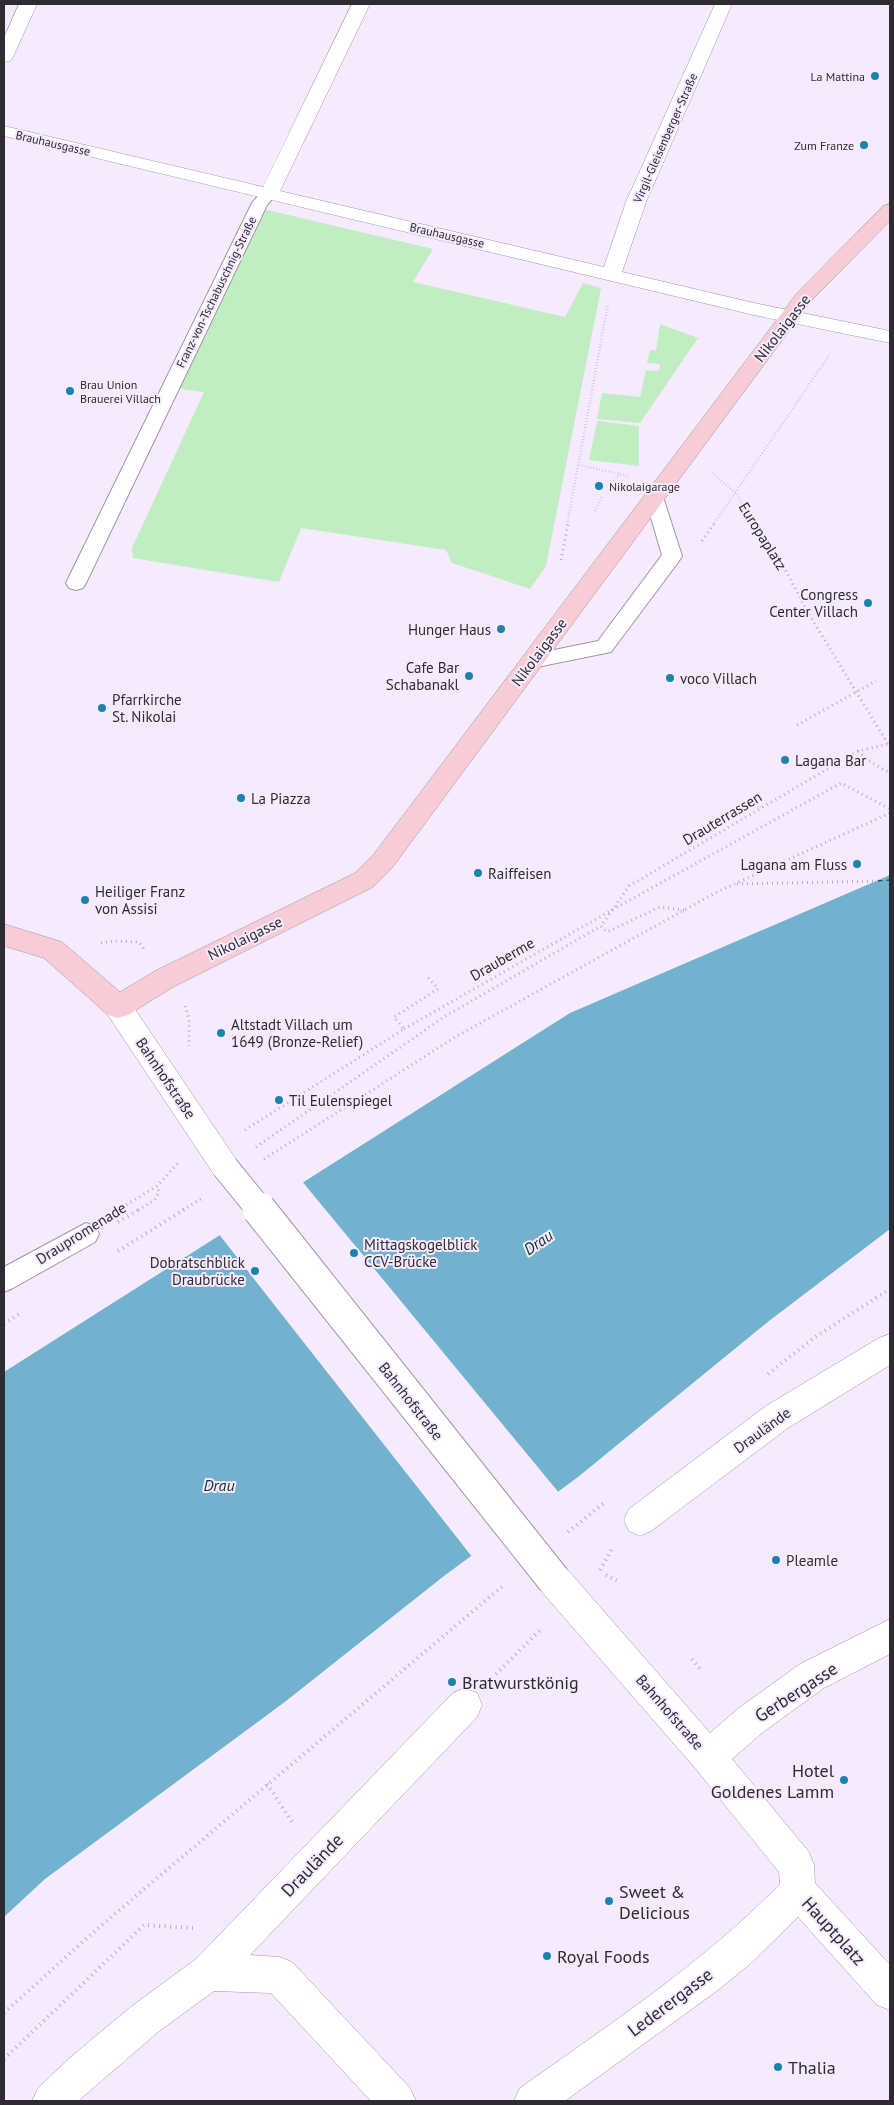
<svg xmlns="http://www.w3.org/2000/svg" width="894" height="2105" viewBox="0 0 894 2105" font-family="'PT Sans',sans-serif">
<rect width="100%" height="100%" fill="#f6ebfe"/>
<path fill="#c1edc3" d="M 263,209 L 433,249 L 413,282 L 565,317 L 583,283 L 601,288 L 546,566 L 530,589 L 452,563 L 446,550 L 301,528 L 279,582 L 133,558 L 132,548 L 204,392 L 179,389 Z
M 660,324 L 698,338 L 640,423 L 597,419 L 602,393 L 640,397 L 646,370 L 659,371 L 660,367 L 659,364 L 647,363 L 650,350 L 656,350 Z
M 597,421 L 639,426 L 639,466 L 589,460 Z"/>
<path fill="#73b2ce" d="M 890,875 L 890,1229 L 769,1321 L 578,1477 L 444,1576 L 286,1701 L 45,1879 L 4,1917 L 4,1372 L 570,1013 Z"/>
<path fill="#f6ebfe" d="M 301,1180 L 560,1494 L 473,1558 L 218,1233 Z"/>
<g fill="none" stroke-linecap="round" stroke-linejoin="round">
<path stroke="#112f3c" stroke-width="1" stroke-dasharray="4.5 4" stroke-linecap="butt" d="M 878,881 L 890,880"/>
<g stroke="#9f95a6" stroke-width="2">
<path id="lane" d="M 269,188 L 275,190 L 277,193 L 267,205 L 86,583 L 83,588 L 76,590 L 69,588 L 66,583 L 252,203 L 263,190 Z
M 654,491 L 661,492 L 663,497 L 682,556 L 679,561 L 611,652 L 532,668 L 525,666 L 522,661 L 525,656 L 598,641 L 662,555 L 645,497 L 647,492 Z
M 86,1223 L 95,1226 L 99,1234 L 95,1242 L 13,1288 L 4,1292 L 4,1267 Z"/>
</g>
<g stroke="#9f95a6" stroke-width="1">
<path id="street" d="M 19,4 L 37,4 L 13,57 L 10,61 L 4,62 L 4,38 Z
M 352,4 L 370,4 L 280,191 L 604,267 L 626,202 L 715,4 L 732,4 L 646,202 L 622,272 L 754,303 L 890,331 L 890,343 L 754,315 L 4,136 L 4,126 L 263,187 Z
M 118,996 L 128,999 L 235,1158 L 239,1167 L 235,1176 L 225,1180 L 215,1176 L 108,1015 L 104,1007 L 108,999 Z
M 890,1334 L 890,1365 L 788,1428 L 651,1531 L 640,1536 L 629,1531 L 624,1520 L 629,1509 L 766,1406 L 879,1338 Z
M 554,1564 L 566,1568 L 710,1733 L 739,1708 L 800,1664 L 890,1619 L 890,1654 L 824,1688 L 763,1732 L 732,1759 L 809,1852 L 814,1865 L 815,1883 L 890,1965 L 890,2010 L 877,2005 L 798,1917 L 751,1963 L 718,1990 L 565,2101 L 514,2101 L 520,2088 C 610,2024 702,1964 780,1884 L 779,1872 L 696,1769 L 542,1592 L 538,1580 L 542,1568 Z
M 465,1688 L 477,1693 L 482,1705 L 477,1717 L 250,1955 L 279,1957 L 292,1962 L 410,2088 L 416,2101 L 371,2101 L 271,1993 L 214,1991 L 158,2032 L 78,2101 L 32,2101 L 38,2088 L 72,2056 L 132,2006 L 196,1959 L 453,1693 Z"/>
</g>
<g stroke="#9f95a6" stroke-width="1">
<path id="secondary" d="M 890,204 L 890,221 L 811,301 L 392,868 L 373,887 L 173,987 L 128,1015 L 118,1018 L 108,1015 L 44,958 L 4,946 L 4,924 L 62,942 L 120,992 L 155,971 L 355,873 L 374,854 L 797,293 L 883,206 Z"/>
</g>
<path stroke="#b6adbc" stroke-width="2.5" stroke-dasharray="0.5 2.5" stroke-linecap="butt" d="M 579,465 L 629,476
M 712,473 L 736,493 L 756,525
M 614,481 L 620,473
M 595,511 L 602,497
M 567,525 L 608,304
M 713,525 L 830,354"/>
<path stroke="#b6adbc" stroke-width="3" stroke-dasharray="1 4" stroke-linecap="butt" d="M 756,524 L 787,573 L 810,616 L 888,744
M 702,541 L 714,524
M 561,560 L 568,524
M 858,751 L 869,761 L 890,773
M 737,884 L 878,881
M 684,910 L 660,907 L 607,932 L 601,926 L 629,886 L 858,751 L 888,744 L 890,746
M 101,943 L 114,941 L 139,942 L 145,950
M 185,1006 L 189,1019 L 189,1046
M 404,1029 L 612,910 L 841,783 L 890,809
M 245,1130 L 404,1029 L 394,1017 L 438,989 L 427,976
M 256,1147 L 444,1017 L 601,926
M 264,1159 L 457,1036 L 715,893 L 890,813
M 118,1210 L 157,1186 L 178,1163
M 138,1210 L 155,1200 L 159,1192 L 157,1186
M 183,1210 L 204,1197"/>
<path stroke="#b6adbc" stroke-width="4" stroke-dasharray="1 4.5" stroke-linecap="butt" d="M 112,1214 L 120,1209
M 118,1222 L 140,1209
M 118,1251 L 185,1209
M 4,1324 L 22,1312
M 768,1374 L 815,1337 L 890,1289
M 568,1532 L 604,1503
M 600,1570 L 613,1547
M 606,1575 L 618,1581
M 692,1659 L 701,1670
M 492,1678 L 542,1628
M 267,1784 L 294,1825
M 4,2013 L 97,1929 L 505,1584
M 4,2059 L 144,1925 L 193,1928"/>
<use href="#lane" fill="#fff" fill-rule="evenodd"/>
<use href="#street" fill="#fff" fill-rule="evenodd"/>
<use href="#secondary" fill="#f7ccd5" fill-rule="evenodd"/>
<g stroke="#9f95a6" stroke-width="28" stroke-linecap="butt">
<path id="street-bridge-far1" d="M 225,1167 L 260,1210"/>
</g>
<g stroke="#9f95a6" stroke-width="35" stroke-linecap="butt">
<path id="street-bridge" d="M 259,1209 L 554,1580"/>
</g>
<path stroke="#b6adbc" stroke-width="3" stroke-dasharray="1 4" stroke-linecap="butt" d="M 797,725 L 876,681"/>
<use href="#street-bridge-far1" stroke="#fff" stroke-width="26"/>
<use href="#street-bridge" stroke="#fff" stroke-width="33"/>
</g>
<g fill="#1c83ac" stroke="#f6ebfe" stroke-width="2">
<circle cx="875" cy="76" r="5"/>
<circle cx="864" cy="145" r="5"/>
<circle cx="70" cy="391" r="5"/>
<circle cx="599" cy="486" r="5"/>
<circle cx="868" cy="603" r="5"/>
<circle cx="501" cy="629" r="5"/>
<circle cx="469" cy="676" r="5"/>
<circle cx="670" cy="678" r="5"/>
<circle cx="102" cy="708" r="5"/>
<circle cx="785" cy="760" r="5"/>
<circle cx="241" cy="798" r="5"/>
<circle cx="857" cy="864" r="5"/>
<circle cx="478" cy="873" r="5"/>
<circle cx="85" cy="900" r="5"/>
<circle cx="221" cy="1033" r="5"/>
<circle cx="279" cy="1100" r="5"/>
<circle cx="354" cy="1253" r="5"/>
<circle cx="255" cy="1271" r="5"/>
<circle cx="776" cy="1560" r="5"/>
<circle cx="452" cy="1682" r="5"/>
<circle cx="844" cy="1780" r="5"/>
<circle cx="609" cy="1901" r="5"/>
<circle cx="547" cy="1956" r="5"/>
<circle cx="778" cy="2067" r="5"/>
</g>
<g text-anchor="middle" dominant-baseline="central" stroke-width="4" stroke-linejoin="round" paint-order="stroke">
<g font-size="12" fill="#2f2b32" stroke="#f6ebfe" text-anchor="end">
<text x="865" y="76">La Mattina</text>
<text x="854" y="145">Zum Franze</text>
<text x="80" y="384" text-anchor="start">Brau Union<tspan x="80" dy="14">Brauerei Villach</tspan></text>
<text x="609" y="486" text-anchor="start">Nikolaigarage</text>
</g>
<g font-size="12" fill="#2f2b32" stroke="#f6ebfe">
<text transform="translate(665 138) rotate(-66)">Virgil-Gleisenberger-Straße</text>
<text transform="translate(53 143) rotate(13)">Brauhausgasse</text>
<text transform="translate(447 235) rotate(13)">Brauhausgasse</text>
<text transform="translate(216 292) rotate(-64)">Franz-von-Tschabuschnig-Straße</text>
</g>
<g font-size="15" fill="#2f2b32" stroke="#f6ebfe">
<text transform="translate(782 328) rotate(-52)">Nikolaigasse</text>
<text transform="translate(763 536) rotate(58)">Europaplatz</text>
<text transform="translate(539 652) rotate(-53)">Nikolaigasse</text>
<text transform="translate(722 818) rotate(-31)">Drauterrassen</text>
<text transform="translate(245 938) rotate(-26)">Nikolaigasse</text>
<text transform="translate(502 959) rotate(-30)">Drauberme</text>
<text transform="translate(166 1078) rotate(56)">Bahnhofstraße</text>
<text transform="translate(81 1233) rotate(-32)">Draupromenade</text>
<text transform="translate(411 1401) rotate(52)">Bahnhofstraße</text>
<text transform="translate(762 1430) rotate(-36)">Draulände</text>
<text transform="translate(670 1712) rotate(49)">Bahnhofstraße</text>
</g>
<g font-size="15" fill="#2f2b32" stroke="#f6ebfe" text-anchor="start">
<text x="858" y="594" text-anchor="end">Congress<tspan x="858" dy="17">Center Villach</tspan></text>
<text x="491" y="629" text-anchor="end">Hunger Haus</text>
<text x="459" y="667" text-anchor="end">Cafe Bar<tspan x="459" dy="17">Schabanakl</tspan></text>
<text x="680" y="678">voco Villach</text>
<text x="112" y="699">Pfarrkirche<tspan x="112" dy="17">St. Nikolai</tspan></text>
<text x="795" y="760">Lagana Bar</text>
<text x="251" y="798">La Piazza</text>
<text x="847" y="864" text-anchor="end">Lagana am Fluss</text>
<text x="488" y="873">Raiffeisen</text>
<text x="95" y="891">Heiliger Franz<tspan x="95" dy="17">von Assisi</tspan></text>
<text x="231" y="1024">Altstadt Villach um<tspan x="231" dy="17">1649 (Bronze-Relief)</tspan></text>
<text x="289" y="1100">Til Eulenspiegel</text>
<text x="364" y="1244">Mittagskogelblick<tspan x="364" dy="17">CCV-Brücke</tspan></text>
<text x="245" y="1262" text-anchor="end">Dobratschblick<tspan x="245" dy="17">Draubrücke</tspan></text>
<text x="786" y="1560">Pleamle</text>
</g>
<g font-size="16" font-style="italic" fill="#112f3c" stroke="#f6ebfe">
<text transform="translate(538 1242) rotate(-34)">Drau</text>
<text x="219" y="1485">Drau</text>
</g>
<g font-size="18" fill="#2f2b32" stroke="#f6ebfe" text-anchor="start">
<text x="462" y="1682">Bratwurstkönig</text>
<text x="834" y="1770" text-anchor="end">Hotel<tspan x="834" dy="21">Goldenes Lamm</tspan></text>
<text x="619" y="1891">Sweet &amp;<tspan x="619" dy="21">Delicious</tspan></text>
<text x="557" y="1956">Royal Foods</text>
<text x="788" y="2067">Thalia</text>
</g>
<g font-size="18" fill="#2f2b32" stroke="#f6ebfe">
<text transform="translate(796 1692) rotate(-33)">Gerbergasse</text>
<text transform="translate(312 1865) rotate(-46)">Draulände</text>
<text transform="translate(834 1931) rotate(48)">Hauptplatz</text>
<text transform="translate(670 2002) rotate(-37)">Lederergasse</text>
</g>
</g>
<rect width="894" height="2105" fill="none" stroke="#2f2b32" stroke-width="10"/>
</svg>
